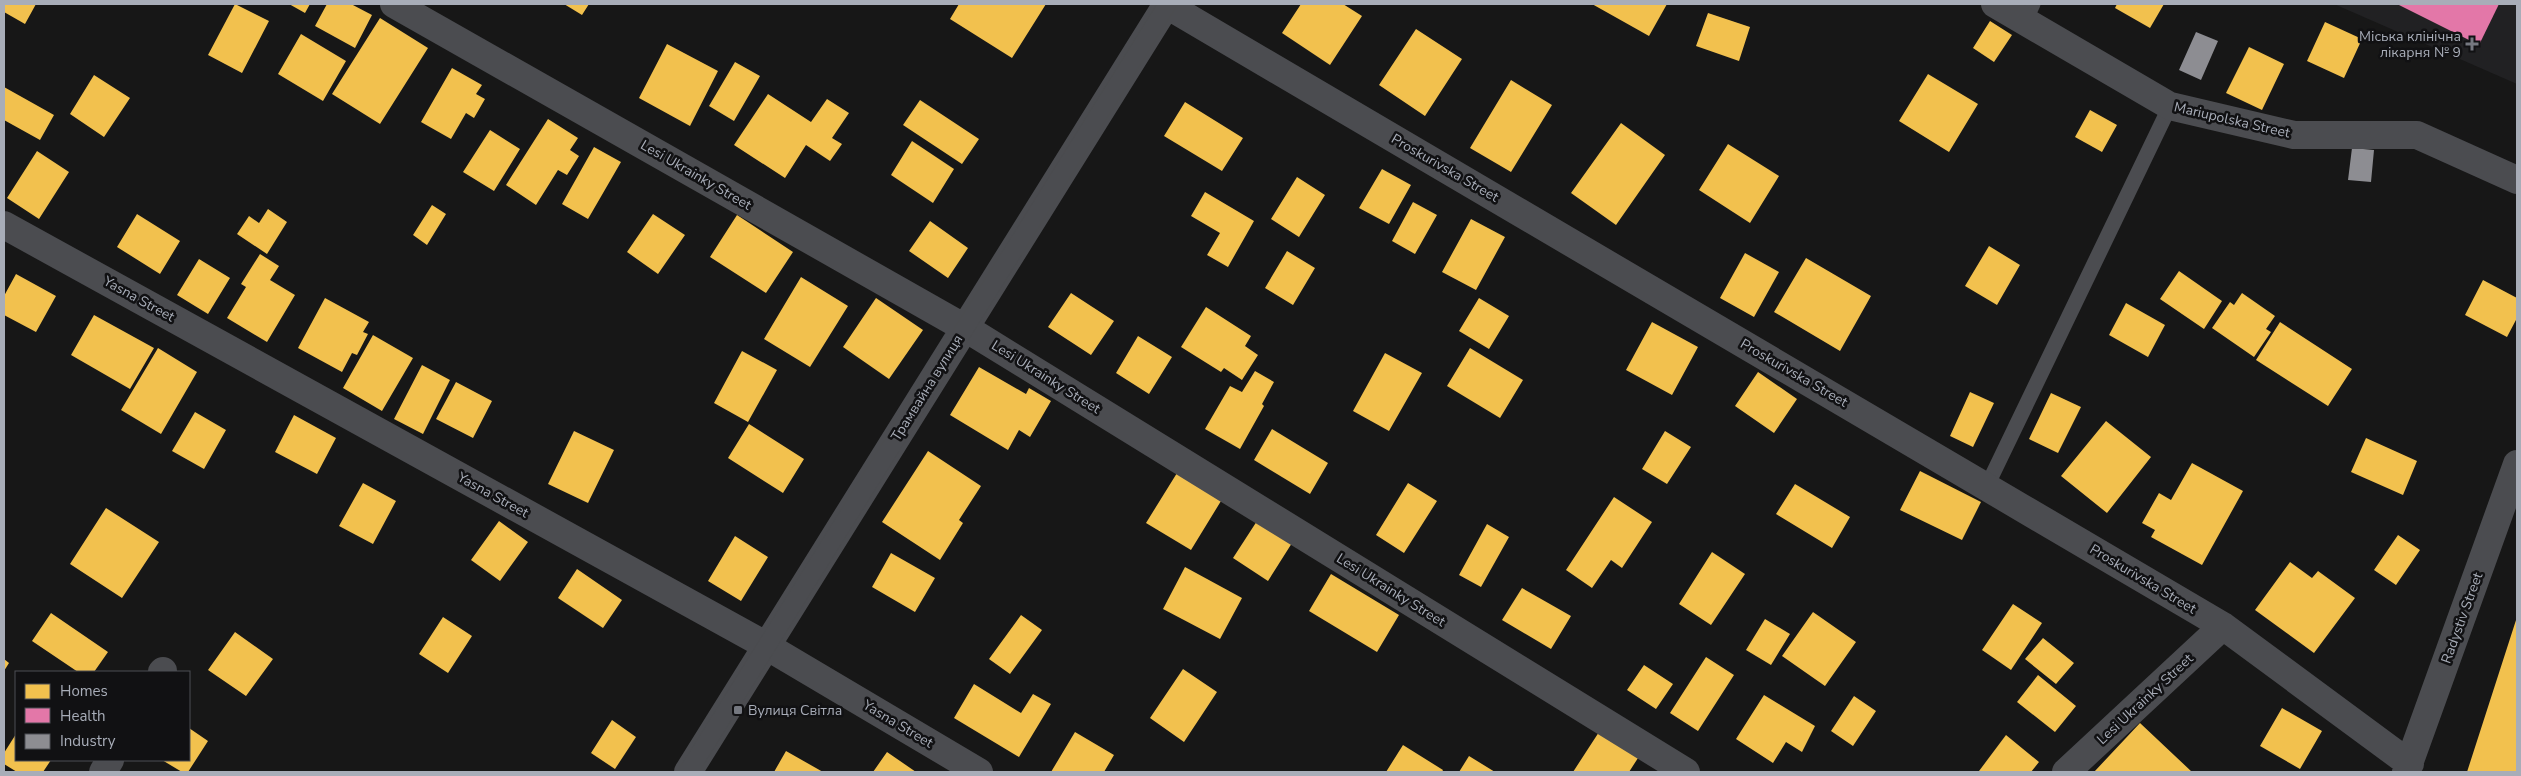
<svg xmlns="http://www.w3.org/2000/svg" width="2521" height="776" viewBox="0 0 2521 776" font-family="'Nunito Sans',sans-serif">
<rect width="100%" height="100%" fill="#171717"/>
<path fill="#212123" d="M 2334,4 L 2517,4 L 2517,84 Z"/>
<path fill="#f2c14e" d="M 4,4 L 36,4 L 25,24 L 4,12 Z
M 235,4 L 269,21 L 242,73 L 208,55 Z
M 289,4 L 310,4 L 305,13 Z
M 327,4 L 351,4 L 372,15 L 355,48 L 315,26 Z
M 564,4 L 589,4 L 582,15 Z
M 959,4 L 1046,4 L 1012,58 L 950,19 Z
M 1301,4 L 1343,4 L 1362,16 L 1330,65 L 1282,33 Z
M 1592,4 L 1667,4 L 1649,36 Z
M 2117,4 L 2164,4 L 2150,28 L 2115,8 Z
M 1708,13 L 1750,27 L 1739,61 L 1696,46 Z
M 380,18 L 428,48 L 380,124 L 332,94 Z
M 1990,21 L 2012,35 L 1994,62 L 1973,48 Z
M 2325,22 L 2362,39 L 2344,78 L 2307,61 Z
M 1416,29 L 1462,59 L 1425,116 L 1379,85 Z
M 301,34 L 346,61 L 323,101 L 278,74 Z
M 667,44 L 718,71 L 690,126 L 639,98 Z
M 2249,47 L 2284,64 L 2262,110 L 2226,93 Z
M 735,62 L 760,76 L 734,121 L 709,106 Z
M 452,68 L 482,85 L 476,94 L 485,99 L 474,118 L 466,113 L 451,139 L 421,122 Z
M 1928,74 L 1978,104 L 1949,152 L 1899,121 Z
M 94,75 L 130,98 L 104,137 L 70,114 Z
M 1511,80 L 1552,105 L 1511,172 L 1470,148 Z
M 4,87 L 54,115 L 40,140 L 4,120 Z
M 768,94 L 811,122 L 827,99 L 849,113 L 832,138 L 842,144 L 830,161 L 806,145 L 785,178 L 734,145 Z
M 920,100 L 979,139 L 962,164 L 903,125 Z
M 1185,102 L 1243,138 L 1222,171 L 1164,136 Z
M 2090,110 L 2117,125 L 2102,152 L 2075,137 Z
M 548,119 L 578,138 L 570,150 L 579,156 L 567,175 L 558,170 L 536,205 L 506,185 Z
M 1621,123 L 1665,155 L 1616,225 L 1571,193 Z
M 490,130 L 520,149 L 494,191 L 463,172 Z
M 912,141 L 954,169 L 933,203 L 891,175 Z
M 1728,144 L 1779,176 L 1750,223 L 1699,190 Z
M 594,147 L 621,162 L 588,219 L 562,204 Z
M 37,151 L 69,172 L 39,219 L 7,198 Z
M 1382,169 L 1411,185 L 1389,224 L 1359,208 Z
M 1297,177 L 1325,195 L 1299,237 L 1271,219 Z
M 1205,192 L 1254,221 L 1228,267 L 1207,255 L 1220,233 L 1191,216 Z
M 1413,202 L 1437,215 L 1415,254 L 1392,241 Z
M 432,205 L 446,214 L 427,245 L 413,235 Z
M 268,209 L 287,222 L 267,254 L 237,234 L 249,216 L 259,223 Z
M 137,214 L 180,241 L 160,274 L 117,247 Z
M 653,214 L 685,235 L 658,274 L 627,252 Z
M 737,215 L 793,252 L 766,293 L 710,257 Z
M 1471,219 L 1505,237 L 1476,290 L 1442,272 Z
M 930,221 L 968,248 L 948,278 L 909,251 Z
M 1989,246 L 2020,265 L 1997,305 L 1965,286 Z
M 1287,251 L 1315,268 L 1293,305 L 1265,288 Z
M 1745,253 L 1779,272 L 1754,317 L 1720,298 Z
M 260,254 L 279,266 L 270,280 L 295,295 L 267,342 L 227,318 L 246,287 L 241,284 Z
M 1806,258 L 1871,296 L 1840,351 L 1774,312 Z
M 199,259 L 230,278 L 208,314 L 177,295 Z
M 2179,271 L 2222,301 L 2204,329 L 2160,299 Z
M 16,274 L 56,296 L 36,332 L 4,315 L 4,296 Z
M 801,277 L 848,306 L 810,367 L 764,339 Z
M 2483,280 L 2517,298 L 2517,318 L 2507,337 L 2465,315 Z
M 1071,293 L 1114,321 L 1091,355 L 1048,327 Z
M 2242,293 L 2275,316 L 2266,329 L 2271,332 L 2254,357 L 2212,328 L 2230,302 L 2234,305 Z
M 325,298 L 369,322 L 363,332 L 368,334 L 357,355 L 352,353 L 342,372 L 298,348 Z
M 876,298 L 923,330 L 889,379 L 843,347 Z
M 1479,298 L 1509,316 L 1489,349 L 1459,331 Z
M 2126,303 L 2165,325 L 2148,357 L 2109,335 Z
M 1206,307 L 1251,336 L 1245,346 L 1258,355 L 1242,380 L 1224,368 L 1221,372 L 1181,347 Z
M 94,315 L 154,348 L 130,389 L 71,355 Z
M 1652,322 L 1698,347 L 1672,395 L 1626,370 Z
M 2280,322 L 2352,369 L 2328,406 L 2256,360 Z
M 373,335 L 413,358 L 382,411 L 343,388 Z
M 1138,336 L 1172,357 L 1149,394 L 1116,373 Z
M 158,348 L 197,372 L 161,434 L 121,410 Z
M 1470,348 L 1523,380 L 1500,418 L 1447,386 Z
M 742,351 L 777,370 L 748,422 L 714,403 Z
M 1385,353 L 1422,373 L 1389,431 L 1353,411 Z
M 422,365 L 450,380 L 423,434 L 394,419 Z
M 979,367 L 1026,394 L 1029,388 L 1051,401 L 1030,437 L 1019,430 L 1008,450 L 950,415 Z
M 1255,371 L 1274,382 L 1262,404 L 1264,406 L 1240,449 L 1205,429 L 1230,386 L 1242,392 Z
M 1758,372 L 1797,399 L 1774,433 L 1735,406 Z
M 456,382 L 492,401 L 473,438 L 436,419 Z
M 1970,392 L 1994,403 L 1973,447 L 1950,436 Z
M 2051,393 L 2081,407 L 2058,453 L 2029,439 Z
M 195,412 L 226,430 L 204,469 L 172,451 Z
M 294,415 L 336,438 L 317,474 L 275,452 Z
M 2106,421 L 2151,457 L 2107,513 L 2061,476 Z
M 749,424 L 804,459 L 783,493 L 728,458 Z
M 1272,429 L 1328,463 L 1310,494 L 1254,460 Z
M 574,431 L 614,450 L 588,503 L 548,484 Z
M 1665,431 L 1691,447 L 1667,484 L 1642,469 Z
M 2366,438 L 2417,461 L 2403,495 L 2351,472 Z
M 928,451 L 981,486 L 959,520 L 963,523 L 940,560 L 882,522 Z
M 2192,463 L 2243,491 L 2202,565 L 2151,537 L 2155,530 L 2142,523 L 2159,493 L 2171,500 Z
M 1920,471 L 1981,502 L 1962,540 L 1900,510 Z
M 1177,473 L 1221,501 L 1191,550 L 1146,523 Z
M 363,483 L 396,501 L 373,544 L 339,526 Z
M 1408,483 L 1437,501 L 1404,553 L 1376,535 Z
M 1795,484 L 1850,517 L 1832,548 L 1776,514 Z
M 1614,497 L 1652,522 L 1622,568 L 1611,560 L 1592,588 L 1566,570 Z
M 106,508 L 159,542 L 122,598 L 70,564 Z
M 499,521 L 528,542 L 500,581 L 471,560 Z
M 1257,521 L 1292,543 L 1268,581 L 1233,558 Z
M 1487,524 L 1509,537 L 1481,587 L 1459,575 Z
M 2398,535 L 2420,550 L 2396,585 L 2374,570 Z
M 735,536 L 768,557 L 741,601 L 708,581 Z
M 1712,552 L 1745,574 L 1711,625 L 1679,604 Z
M 891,553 L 935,578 L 915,612 L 872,587 Z
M 2290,562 L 2312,578 L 2318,571 L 2355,598 L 2314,653 L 2255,610 Z
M 1185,567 L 1242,598 L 1220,639 L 1163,609 Z
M 577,569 L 622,600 L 603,628 L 558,598 Z
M 1331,574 L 1399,615 L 1377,652 L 1309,611 Z
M 1522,588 L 1571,616 L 1551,649 L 1502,620 Z
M 2013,604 L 2042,623 L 2011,670 L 1982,650 Z
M 1813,612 L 1856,642 L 1825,686 L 1782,656 Z
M 51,613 L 108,652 L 94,672 L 78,672 L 32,641 Z
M 1021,615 L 1042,630 L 1010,674 L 989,659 Z
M 443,617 L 472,636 L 448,673 L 419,654 Z
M 2517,617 L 2517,772 L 2467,772 Z
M 1765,619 L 1790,634 L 1771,665 L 1746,650 Z
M 235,632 L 273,659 L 246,696 L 208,670 Z
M 2043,638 L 2074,663 L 2056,684 L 2025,659 Z
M 1706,657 L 1734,675 L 1698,731 L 1670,713 Z
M 4,659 L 9,663 L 4,671 Z
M 1644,665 L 1673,684 L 1656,709 L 1627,690 Z
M 1183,669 L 1217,692 L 1184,742 L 1150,718 Z
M 2038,675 L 2076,706 L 2055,732 L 2017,702 Z
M 974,684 L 1021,713 L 1033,694 L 1051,704 L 1019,757 L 954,718 Z
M 1764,695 L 1815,726 L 1802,752 L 1786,742 L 1773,763 L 1736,739 Z
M 1854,696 L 1876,711 L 1853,746 L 1831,731 Z
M 2282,708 L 2322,731 L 2300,769 L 2260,746 Z
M 612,720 L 636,737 L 615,769 L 591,753 Z
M 2140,723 L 2192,772 L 2094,772 Z
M 189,728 L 208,741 L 188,772 L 182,772 L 162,760 L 189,760 Z
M 1075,732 L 1114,755 L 1104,772 L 1051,772 Z
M 1599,732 L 1638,758 L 1629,772 L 1573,772 Z
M 16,734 L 16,760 L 51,760 L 43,772 L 17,772 L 4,764 L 4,753 Z
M 2006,735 L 2039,762 L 2031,772 L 1981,772 L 1979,771 Z
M 1403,745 L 1443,770 L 1442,772 L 1386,772 Z
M 786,751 L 823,772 L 774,772 Z
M 887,752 L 916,772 L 873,772 Z
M 1469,756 L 1495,772 L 1459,772 Z"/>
<path fill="#e377a8" d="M 2397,4 L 2499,4 L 2479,45 Z"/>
<path fill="#8d8d92" d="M 2196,32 L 2218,41 L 2201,80 L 2179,70 Z
M 2352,148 L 2374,150 L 2371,182 L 2348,180 Z"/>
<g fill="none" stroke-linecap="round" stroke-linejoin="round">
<path stroke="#4b4c50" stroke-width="15" d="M 2025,21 L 2033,4
M 1987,486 L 2170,106"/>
<path stroke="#4b4c50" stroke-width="28" d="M 394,4 L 972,332 L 1686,772
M 1165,4 L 2223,626 L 2410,764
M 1995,4 L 2170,106 L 2294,135 L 2417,135 L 2517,180
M 4,225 L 758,641 L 979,772
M 162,672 L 163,671
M 103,772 L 110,760
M 688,772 L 1167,4
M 2066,772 L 2223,626
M 2406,772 L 2517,464"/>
<path stroke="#4b4c4f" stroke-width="1" d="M 677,772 L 1157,4
M 699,772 L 1178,4"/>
</g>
<g fill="#757880" stroke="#111113" stroke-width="2">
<path d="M2469.5 36.5h5v5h5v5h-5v5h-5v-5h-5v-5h5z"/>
<rect x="733" y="705" width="10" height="10" rx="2.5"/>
</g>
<g text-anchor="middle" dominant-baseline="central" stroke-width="5" stroke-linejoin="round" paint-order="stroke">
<g font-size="14" fill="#a8adb8" stroke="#111113" text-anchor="end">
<text x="2461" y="36">Міська клінічна<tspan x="2461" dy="16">лікарня № 9</tspan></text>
<text x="748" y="710" text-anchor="start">Вулиця Світла</text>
</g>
<g font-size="14" fill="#a8adb8" stroke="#111113">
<text transform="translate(2232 120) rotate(13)">Mariupolska Street</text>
<text transform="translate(1445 168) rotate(30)">Proskurivska Street</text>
<text transform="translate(696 175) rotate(30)">Lesi Ukrainky Street</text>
<text transform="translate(139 299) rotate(29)">Yasna Street</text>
<text transform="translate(1794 373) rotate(30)">Proskurivska Street</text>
<text transform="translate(1046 377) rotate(32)">Lesi Ukrainky Street</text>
<text transform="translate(927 388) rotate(-58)">Трамвайна вулиця</text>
<text transform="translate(493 495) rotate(29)">Yasna Street</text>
<text transform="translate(2143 579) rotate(31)">Proskurivska Street</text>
<text transform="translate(1391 590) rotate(32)">Lesi Ukrainky Street</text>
<text transform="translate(2462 618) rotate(-70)">Radystiv Street</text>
<text transform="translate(2145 699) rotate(-43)">Lesi Ukrainky Street</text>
<text transform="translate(898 724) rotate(31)">Yasna Street</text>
</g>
</g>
<rect width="2521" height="776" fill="none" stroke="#a8adb8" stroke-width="10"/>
<rect x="15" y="671" width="175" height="90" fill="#111113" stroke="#4d4f55"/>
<rect x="25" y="684" width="25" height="15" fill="#f2c14e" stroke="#4d4f55"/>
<text x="60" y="696" font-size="15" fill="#a8adb8">Homes</text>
<rect x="25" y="708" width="25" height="15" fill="#e377a8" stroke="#4d4f55"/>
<text x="60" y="721" font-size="15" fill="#a8adb8">Health</text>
<rect x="25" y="734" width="25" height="15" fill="#8d8d92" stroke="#4d4f55"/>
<text x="60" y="746" font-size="15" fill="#a8adb8">Industry</text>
</svg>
